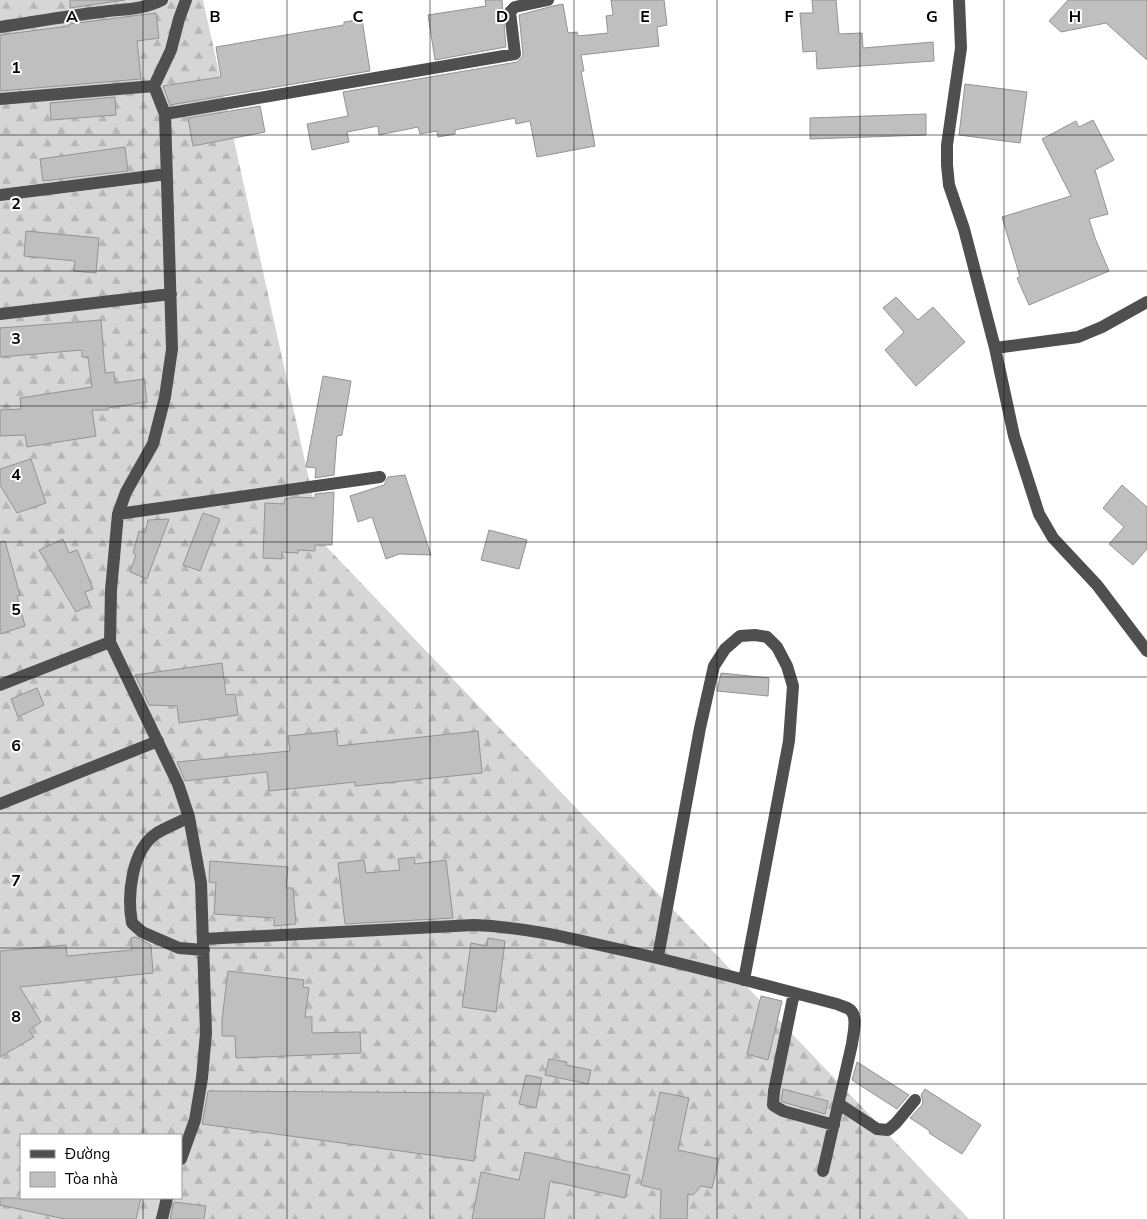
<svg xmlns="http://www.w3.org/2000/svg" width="1147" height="1219" viewBox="0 0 1147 1219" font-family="'Nunito Sans',sans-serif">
<defs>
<pattern id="forest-firs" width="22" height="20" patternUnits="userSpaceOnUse" patternTransform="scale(1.25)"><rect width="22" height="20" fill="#d6d6d6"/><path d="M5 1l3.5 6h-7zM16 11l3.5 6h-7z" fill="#b6b6b6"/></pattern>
</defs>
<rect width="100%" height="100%" fill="#fff"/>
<path fill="url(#forest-firs)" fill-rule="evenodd" d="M 0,0 L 203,0 L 323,543 L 969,1219 L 0,1219 ZM 21,1135 L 181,1135 L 181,1198 L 21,1198 Z"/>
<path fill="#bfbfbf" stroke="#939393" d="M 70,0 L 125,0 L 70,8 Z
M 485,0 L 502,0 L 506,47 L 435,60 L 428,15 L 486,6 Z
M 611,0 L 664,0 L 667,25 L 657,27 L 659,46 L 581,55 L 584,71 L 581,71 L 595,146 L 537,157 L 530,121 L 516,124 L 515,118 L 455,130 L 455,134 L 438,137 L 437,131 L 420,134 L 418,127 L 379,135 L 378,126 L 347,132 L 349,142 L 312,150 L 307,124 L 348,116 L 343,92 L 517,62 L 522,57 L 523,54 L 519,15 L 553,6 L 563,4 L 568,33 L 577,32 L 578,36 L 608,33 L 606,16 L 613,15 Z
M 812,0 L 836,0 L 839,34 L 862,33 L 863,48 L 933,42 L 934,61 L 817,69 L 816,51 L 803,52 L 800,13 L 813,13 Z
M 1068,0 L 1147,0 L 1147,60 L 1106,23 L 1061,32 L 1049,21 Z
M 156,13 L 159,38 L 137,41 L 141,79 L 0,91 L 0,35 L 69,26 L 69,24 Z
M 362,19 L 370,71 L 170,105 L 163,86 L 221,77 L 216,47 L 344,25 L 344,22 Z
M 965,84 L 1027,92 L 1020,143 L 959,135 Z
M 115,97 L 116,115 L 51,120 L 50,103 Z
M 260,106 L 265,132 L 193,146 L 188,118 Z
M 926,114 L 926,135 L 810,139 L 810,118 Z
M 1093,120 L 1114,160 L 1095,170 L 1108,214 L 1089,219 L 1095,238 L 1109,271 L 1029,305 L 1017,278 L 1020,277 L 1002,217 L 1071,196 L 1042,139 L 1076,121 L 1079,127 Z
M 125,147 L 128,171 L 43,181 L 40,159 Z
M 26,231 L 99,238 L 96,273 L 74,271 L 75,261 L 24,256 Z
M 896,297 L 918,320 L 933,307 L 965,342 L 916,386 L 885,350 L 904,332 L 883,308 Z
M 101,320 L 105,373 L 114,372 L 115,383 L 144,379 L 147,402 L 108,408 L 108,410 L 92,410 L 96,436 L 27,447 L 25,435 L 0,436 L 0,410 L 21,409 L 20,398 L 92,387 L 88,357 L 82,357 L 82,350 L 0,357 L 0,328 Z
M 323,376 L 351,381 L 342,435 L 337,436 L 334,475 L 315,478 L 316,468 L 306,467 Z
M 31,459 L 46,503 L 17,513 L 0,485 L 0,469 Z
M 405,475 L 431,555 L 399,554 L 386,559 L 372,517 L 358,522 L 350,496 L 384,485 L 388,477 Z
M 1122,485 L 1147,507 L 1147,549 L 1133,565 L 1109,544 L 1124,527 L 1103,508 Z
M 334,492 L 332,545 L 315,545 L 315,551 L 298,550 L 298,553 L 282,552 L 282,559 L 263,558 L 265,503 L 284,504 L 285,499 L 295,497 L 315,498 L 315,494 Z
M 203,513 L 220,519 L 200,571 L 183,565 Z
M 169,519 L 147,579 L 130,572 L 136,555 L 133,553 L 139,531 L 145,533 L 148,520 Z
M 489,530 L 527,540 L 519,569 L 481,560 Z
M 63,539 L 69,553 L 77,550 L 93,589 L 85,592 L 90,605 L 76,612 L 39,550 Z
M 5,541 L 20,595 L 17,596 L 25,626 L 0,634 L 0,542 Z
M 222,663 L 226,695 L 235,694 L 238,715 L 179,723 L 177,706 L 149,705 L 135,675 Z
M 721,673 L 769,678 L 768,696 L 717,691 Z
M 37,688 L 44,705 L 18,717 L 11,699 Z
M 336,731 L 338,746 L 478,731 L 482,773 L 355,786 L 355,782 L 269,791 L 267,772 L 185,781 L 177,762 L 290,751 L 288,736 Z
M 414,857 L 415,864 L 446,860 L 453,918 L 345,924 L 338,863 L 364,860 L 366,873 L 400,870 L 398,859 Z
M 210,861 L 288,867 L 286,888 L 293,888 L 296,924 L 274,926 L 274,918 L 214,914 L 216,883 L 209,882 Z
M 136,937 L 151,945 L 153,973 L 20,987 L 41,1022 L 29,1030 L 34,1037 L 0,1057 L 0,951 L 66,945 L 67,956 L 132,950 L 131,938 Z
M 488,938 L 505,941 L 496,1012 L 462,1007 L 471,943 L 487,946 Z
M 228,971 L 304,980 L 303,987 L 309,988 L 305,1017 L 312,1017 L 312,1033 L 360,1032 L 361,1053 L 236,1058 L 235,1036 L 222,1036 L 222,1020 Z
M 761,996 L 782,1001 L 768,1060 L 747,1054 Z
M 549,1059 L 567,1062 L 566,1065 L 591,1070 L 588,1084 L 545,1075 Z
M 857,1062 L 909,1095 L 897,1109 L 852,1080 Z
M 526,1075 L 542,1078 L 536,1108 L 519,1104 Z
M 783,1089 L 828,1101 L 825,1114 L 786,1103 L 781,1101 Z
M 925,1089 L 981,1125 L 962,1154 L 929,1133 L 930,1131 L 910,1118 L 922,1105 L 923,1101 L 921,1095 Z
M 208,1091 L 484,1093 L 474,1161 L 202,1124 Z
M 660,1092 L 689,1098 L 678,1150 L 719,1159 L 712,1188 L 701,1186 L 693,1195 L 688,1194 L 687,1219 L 660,1219 L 661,1190 L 641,1185 Z
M 525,1152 L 630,1175 L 625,1198 L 550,1181 L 544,1219 L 472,1219 L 481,1172 L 519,1180 Z
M 0,1198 L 141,1198 L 136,1219 L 65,1219 L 0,1205 Z
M 174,1202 L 206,1206 L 204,1219 L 170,1219 Z"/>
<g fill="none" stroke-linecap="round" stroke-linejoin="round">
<path stroke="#4f4f4f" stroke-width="12" d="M 959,0 L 961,48 L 947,145 L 947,165 L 949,185 L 964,229 L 995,348 L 1014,436 L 1039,514 L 1053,538 L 1097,585 L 1147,651
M 0,27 C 34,22 67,16 101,12 C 121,9 143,10 162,0
M 0,99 L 154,86
M 165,114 L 515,54 L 510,12 L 515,7 L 548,0
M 0,195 L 167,174
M 0,314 L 171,294
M 995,348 L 1078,337 L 1102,327 L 1147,302
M 118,514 L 380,477
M 0,685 L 110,642
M 0,804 L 158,741
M 189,817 C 178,823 167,827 157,833 C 131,850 127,896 132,923 L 142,932 L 179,948 L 204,950
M 204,939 L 474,925 C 523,927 565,937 613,948 C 688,964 763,985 837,1004 C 841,1006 846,1007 849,1009 C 859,1015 853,1034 852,1044 L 823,1171
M 658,957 L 700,728 L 714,666 L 725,649 L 740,636 L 755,635 L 767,637 L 777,647 L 787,666 L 793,686 L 789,741 L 744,980
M 794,993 L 774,1091 L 773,1105 L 783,1111 L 834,1125
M 839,1104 L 877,1129 L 888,1130 L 896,1123 L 915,1100
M 181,1159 L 195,1120 L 202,1078 L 206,1033 L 201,883 L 189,817 L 178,784 L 110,642 L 111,590 L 118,514 L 126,492 L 153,444 L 165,397 L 172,349 L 165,114 L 154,86 L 171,50 L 179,19 L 186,0
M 162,1219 L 167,1198"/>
</g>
<path fill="none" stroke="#000" stroke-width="1" stroke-opacity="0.55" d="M 143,0 L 143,1135M 287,0 L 287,1219M 430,0 L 430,1219M 574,0 L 574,1219M 717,0 L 717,1219M 860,0 L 860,1219M 1004,0 L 1004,1219M 0,135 L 1147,135M 0,271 L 1147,271M 0,406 L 1147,406M 0,542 L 1147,542M 0,677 L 1147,677M 0,813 L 1147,813M 0,948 L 1147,948M 0,1084 L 1147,1084M 143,1198 L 143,1219"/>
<g font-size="16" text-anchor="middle" font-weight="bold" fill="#000" stroke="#fff" stroke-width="4" stroke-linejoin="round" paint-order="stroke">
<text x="72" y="22">A</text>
<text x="215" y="22">B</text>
<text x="358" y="22">C</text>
<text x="502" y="22">D</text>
<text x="645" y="22">E</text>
<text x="789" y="22">F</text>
<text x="932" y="22">G</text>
<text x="1075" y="22">H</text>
<text x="16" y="73">1</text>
<text x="16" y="209">2</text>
<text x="16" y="344">3</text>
<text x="16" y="480">4</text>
<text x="16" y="615">5</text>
<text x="16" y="751">6</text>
<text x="16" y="886">7</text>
<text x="16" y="1022">8</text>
</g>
<rect x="20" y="1134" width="162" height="65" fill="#ffffff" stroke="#999999"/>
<rect x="30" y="1150" width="25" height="8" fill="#4f4f4f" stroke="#999999"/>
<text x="65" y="1159" font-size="15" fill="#000000">Đường</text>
<rect x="30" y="1172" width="25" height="15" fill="#bfbfbf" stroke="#999999"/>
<text x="65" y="1184" font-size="15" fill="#000000">Tòa nhà</text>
</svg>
